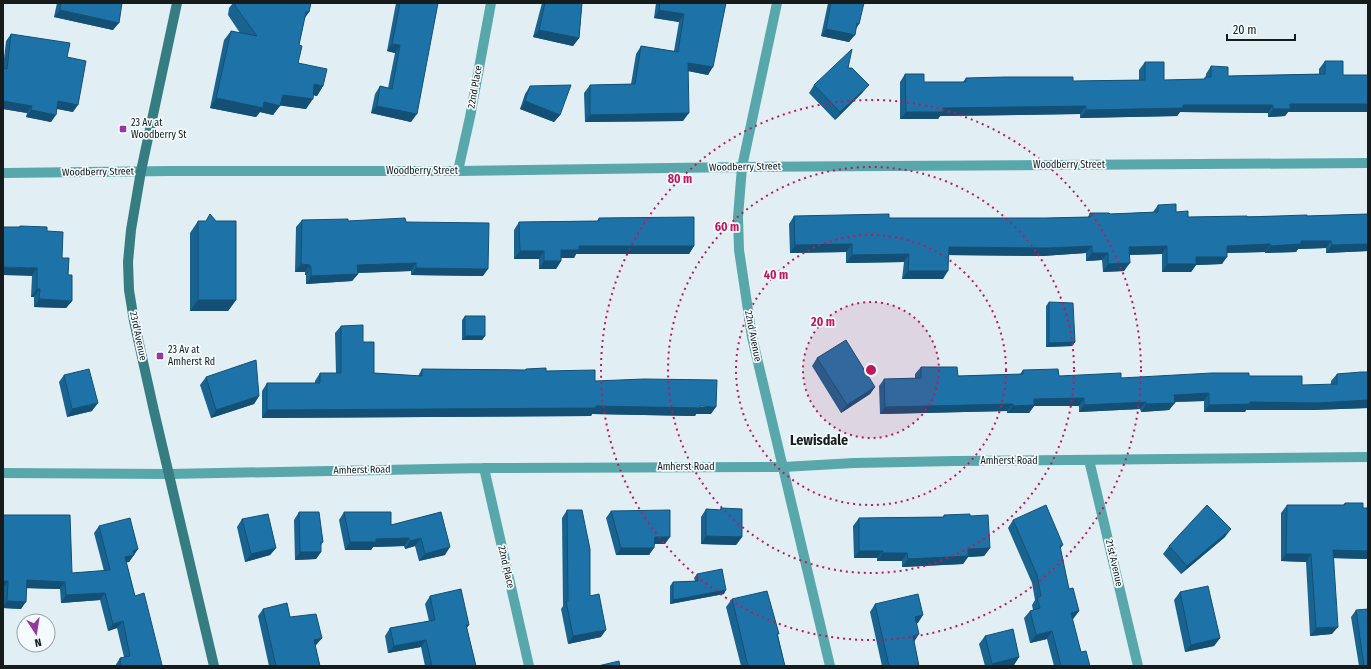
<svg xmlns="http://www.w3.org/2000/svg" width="1371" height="669" viewBox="0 0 1371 669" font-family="'Fira Sans Condensed',sans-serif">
<rect width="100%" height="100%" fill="#e1eff4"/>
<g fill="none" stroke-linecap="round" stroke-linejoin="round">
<path stroke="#58a7ab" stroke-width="10" d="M 777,3 L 742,167 L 738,217 L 739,250 L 752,337 L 830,666
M 458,171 L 470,117 L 491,3
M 3,173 L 171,171 L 458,171 L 742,167 L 1368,163
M 1089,460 L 1138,666
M 484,468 L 529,666
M 3,473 L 169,474 L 484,468 L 783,467 L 854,463 L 955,461 L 1368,457"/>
<path stroke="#367d81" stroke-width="10" d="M 177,3 L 141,171 L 131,230 L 128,262 L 129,290 L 134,321 L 154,411 L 214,666"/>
</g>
<path fill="#196390" d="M 57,3 L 122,3 L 113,30 L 54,17 Z
M 233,3 L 311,3 L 309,12 L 305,17 L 299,45 L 298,63 L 323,86 L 317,96 L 313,95 L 306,109 L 280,105 L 273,115 L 260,112 L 256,117 L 210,108 L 224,40 L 231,31 L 240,33 L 228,15 L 229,8 Z
M 396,3 L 438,3 L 411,122 L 371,113 L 375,94 L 380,86 L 388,88 L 395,53 L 387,51 Z
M 542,3 L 582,3 L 579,38 L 573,46 L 533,37 Z
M 656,3 L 726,3 L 708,75 L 688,71 L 683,121 L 585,122 L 584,93 L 590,85 L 631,84 L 636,54 L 641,46 L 674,51 L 679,22 L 654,18 Z
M 828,3 L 864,3 L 856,29 L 849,42 L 821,36 Z
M 11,34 L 67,57 L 73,112 L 57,109 L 51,122 L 26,117 L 27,113 L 3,109 L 3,67 L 6,41 Z
M 1325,61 L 1343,61 L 1302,112 L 1288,112 L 1285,116 L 1268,117 L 1268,113 L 1180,112 L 1177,116 L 1080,118 L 1080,114 L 940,116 L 938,119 L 900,119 L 900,82 L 905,74 L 924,82 L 963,82 L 966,78 L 1073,81 L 1139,80 L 1139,70 L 1145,62 L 1164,80 L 1204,79 L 1206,77 L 1206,74 L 1211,66 L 1228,76 L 1319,74 L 1319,69 Z
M 848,68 L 863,92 L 835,120 L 809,93 L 814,85 Z
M 530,86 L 560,115 L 554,122 L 520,109 L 525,94 Z
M 1158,205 L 1188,217 L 1307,216 L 1368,214 L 1368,251 L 1326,253 L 1326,248 L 1298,249 L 1296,252 L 1265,253 L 1265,252 L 1227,253 L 1222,264 L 1196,265 L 1191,272 L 1162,272 L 1162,254 L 1130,255 L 1124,271 L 1103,272 L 1102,260 L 1086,261 L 1086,253 L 1042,256 L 949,255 L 943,279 L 902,279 L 904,262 L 846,263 L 846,252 L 790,253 L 789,224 L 794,216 L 889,218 L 1046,218 L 1088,217 L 1090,213 L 1110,214 L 1153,212 Z
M 599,218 L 694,246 L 689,254 L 576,254 L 574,258 L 561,258 L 561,261 L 556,269 L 539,269 L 539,259 L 514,259 L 514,230 L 519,222 L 597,221 Z
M 302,220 L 406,222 L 483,276 L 411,275 L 411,271 L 358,273 L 358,274 L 352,281 L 306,284 L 306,275 L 305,275 L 305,272 L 295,272 L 296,227 Z
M 198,221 L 216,221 L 236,300 L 228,311 L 190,311 L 190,233 Z
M 20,226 L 47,231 L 62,258 L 68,275 L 72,301 L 66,308 L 34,307 L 34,297 L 31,297 L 32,276 L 19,227 Z
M 1049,302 L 1075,342 L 1072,346 L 1046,347 L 1046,306 Z
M 465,316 L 485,336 L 482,340 L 462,340 L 462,320 Z
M 341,326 L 363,342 L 374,373 L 418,376 L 422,369 L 525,370 L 526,369 L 546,371 L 595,381 L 711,414 L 696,414 L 695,416 L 592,414 L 591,416 L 262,418 L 262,391 L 267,383 L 315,383 L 315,381 L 320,373 L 336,373 L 335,333 Z
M 817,358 L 875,387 L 870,394 L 841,413 L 812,366 Z
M 921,367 L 958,376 L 1020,374 L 1023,370 L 1059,376 L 1121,378 L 1249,376 L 1302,385 L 1331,385 L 1331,381 L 1337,374 L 1368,372 L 1368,408 L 1312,410 L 1246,410 L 1245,412 L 1204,412 L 1204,401 L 1175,402 L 1169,410 L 1141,412 L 1140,409 L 1079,412 L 1079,406 L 1034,406 L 1029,413 L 1007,413 L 1007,411 L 880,414 L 879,386 L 884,379 L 915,378 L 915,374 Z
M 64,375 L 92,411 L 67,417 L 59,382 Z
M 206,377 L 259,396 L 254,404 L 211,418 L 200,385 Z
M 1345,503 L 1363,508 L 1368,508 L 1368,559 L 1334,558 L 1332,634 L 1310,636 L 1306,562 L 1281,561 L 1281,513 L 1287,505 L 1343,505 Z
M 721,508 L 742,537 L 736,545 L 701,544 L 701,517 L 706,509 L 720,510 Z
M 567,510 L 601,637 L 568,644 L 561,609 L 563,606 L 562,518 Z
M 611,511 L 665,544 L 654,544 L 649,555 L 616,555 L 606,518 Z
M 299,512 L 323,542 L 321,545 L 321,552 L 316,559 L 295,560 L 294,520 Z
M 344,512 L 391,525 L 441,512 L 445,555 L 419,561 L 415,546 L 405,549 L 404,546 L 373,547 L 371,550 L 345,550 L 339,520 Z
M 3,515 L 72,573 L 104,571 L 94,533 L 99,526 L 138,549 L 129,562 L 126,562 L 135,596 L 162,665 L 162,666 L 115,666 L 120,658 L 124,657 L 117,628 L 108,631 L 100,600 L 61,603 L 60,589 L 26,588 L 21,609 L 3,608 Z
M 944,515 L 970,516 L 990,548 L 984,556 L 968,557 L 963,564 L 902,567 L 902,561 L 877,561 L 877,558 L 854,558 L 853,526 L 859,518 L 943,517 Z
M 242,519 L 276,548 L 270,555 L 245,562 L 237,527 Z
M 1013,520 L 1063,545 L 1060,549 L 1069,589 L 1079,611 L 1073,619 L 1072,619 L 1081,652 L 1090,666 L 1054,666 L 1047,639 L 1030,643 L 1024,618 L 1030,611 L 1033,610 L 1032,605 L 1035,600 L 1032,583 L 1008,528 Z
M 1225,537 L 1181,574 L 1163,554 L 1169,546 Z
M 697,574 L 724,594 L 670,604 L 670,586 L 673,582 L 695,581 L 694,578 Z
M 1180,592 L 1220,638 L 1214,646 L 1185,652 L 1174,600 Z
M 430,596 L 469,625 L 467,628 L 476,666 L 425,666 L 421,647 L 388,653 L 385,636 L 390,628 L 429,621 L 425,604 Z
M 732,599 L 778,635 L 785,666 L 741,666 L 726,607 Z
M 875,604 L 923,615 L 917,623 L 914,642 L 919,666 L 882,666 L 870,612 Z
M 263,609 L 290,617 L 322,638 L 315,646 L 320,666 L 269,666 L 258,616 Z
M 1356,610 L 1368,666 L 1359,666 L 1351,617 Z
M 985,636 L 1019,657 L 1014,665 L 1010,666 L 985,666 L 979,644 Z"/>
<path fill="#145075" d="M 60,10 L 119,23 L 113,30 L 54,17 Z
M 659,10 L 684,14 L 679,22 L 654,18 Z
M 306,12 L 309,12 L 302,22 Z
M 857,23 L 859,24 L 854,32 Z
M 826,29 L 855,35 L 849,42 L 821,36 Z
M 539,30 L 579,38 L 573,46 L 533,37 Z
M 392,44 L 400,45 L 395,53 L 387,51 Z
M 688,63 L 713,67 L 708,75 L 683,70 Z
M 314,84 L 323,86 L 317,96 L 308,94 Z
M 869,85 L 863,92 L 835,120 L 840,112 Z
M 283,95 L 313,99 L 306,109 L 276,105 Z
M 216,98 L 264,102 L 280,106 L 273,115 L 260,112 L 256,117 L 210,108 Z
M 3,101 L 32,106 L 27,113 L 3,109 Z
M 58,101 L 78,105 L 73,112 L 53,108 Z
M 525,101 L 560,115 L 554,122 L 520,109 Z
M 1290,104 L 1368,104 L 1368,112 L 1288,112 L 1285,116 L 1268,117 L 1273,109 Z
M 1183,105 L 1273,105 L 1268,113 L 1180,112 L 1177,116 L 1080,118 L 1086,110 Z
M 377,106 L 417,114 L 411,122 L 371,113 Z
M 1086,106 L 1080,114 L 940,116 L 938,119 L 900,119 L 906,112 L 943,108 Z
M 31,110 L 56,115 L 51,122 L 26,117 Z
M 689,113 L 683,121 L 585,122 L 590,115 Z
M 1301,241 L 1331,241 L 1326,248 L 1298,249 L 1296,252 L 1265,253 L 1270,246 Z
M 852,244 L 846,252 L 790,253 L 795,245 Z
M 1270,244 L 1265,252 L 1222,253 L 1227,246 Z
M 1368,244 L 1368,251 L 1326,253 L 1332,245 Z
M 579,246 L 694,246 L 689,254 L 576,254 L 574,258 L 556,258 L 561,250 Z
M 1092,246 L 1086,253 L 1042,256 L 943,255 L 949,247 Z
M 1167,246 L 1162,254 L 1124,255 L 1129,247 Z
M 520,251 L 544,251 L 539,259 L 514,259 Z
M 1092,253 L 1108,253 L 1102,260 L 1086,261 Z
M 909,254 L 904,262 L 846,263 L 852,255 Z
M 1196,257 L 1227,257 L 1222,264 L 1196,265 L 1191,272 L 1162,272 L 1167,264 Z
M 544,261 L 561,261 L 556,269 L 539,269 Z
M 416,263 L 411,271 L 352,273 L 357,265 Z
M 1130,263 L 1124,271 L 1103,272 L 1108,264 Z
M 301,264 L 310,265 L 305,272 L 295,272 Z
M 3,267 L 37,268 L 32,276 L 3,275 Z
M 310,267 L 311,267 L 306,275 L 305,275 Z
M 416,268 L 488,269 L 483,276 L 411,275 Z
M 908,271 L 948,271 L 943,279 L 902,279 Z
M 358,274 L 352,281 L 306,284 L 311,276 Z
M 37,289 L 40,289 L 34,297 L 31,297 Z
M 39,299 L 72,301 L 66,308 L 34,307 Z
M 198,300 L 236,300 L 228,311 L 190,311 Z
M 465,336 L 485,336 L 482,340 L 462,340 Z
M 1075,342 L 1072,346 L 1046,347 L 1049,343 Z
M 875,387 L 870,394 L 841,413 L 847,405 Z
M 1209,393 L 1204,401 L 1169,402 L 1174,395 Z
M 259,396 L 254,404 L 211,418 L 216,410 Z
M 1084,398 L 1079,406 L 1034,406 L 1029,413 L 1007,413 L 1013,406 L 1034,399 Z
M 1368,400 L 1368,408 L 1312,410 L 1246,410 L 1245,412 L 1204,412 L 1209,405 L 1250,402 Z
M 1146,402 L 1140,409 L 1079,412 L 1084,405 Z
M 98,403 L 92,411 L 67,417 L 72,409 Z
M 1175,403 L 1169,410 L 1141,412 L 1146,404 Z
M 1013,404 L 1007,411 L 880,414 L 885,407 Z
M 596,406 L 716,407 L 711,414 L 696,414 L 695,416 L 592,414 L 591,416 L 262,418 L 267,410 Z
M 1231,529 L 1225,537 L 1181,574 L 1187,566 Z
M 706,536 L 742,537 L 736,545 L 701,544 Z
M 655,537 L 670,537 L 665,544 L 650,544 Z
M 409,538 L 404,546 L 373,547 L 371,550 L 345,550 L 350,542 L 376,539 Z
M 421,538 L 415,546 L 405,549 L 410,541 Z
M 450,547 L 445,555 L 419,561 L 425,554 Z
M 276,548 L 270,555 L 245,562 L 251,554 Z
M 621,548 L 654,548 L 649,555 L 616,555 Z
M 990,548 L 984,556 L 968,557 L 963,564 L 902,567 L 908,559 L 968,549 Z
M 138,549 L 129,562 L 120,564 L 125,557 L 133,551 Z
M 1333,550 L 1368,551 L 1368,559 L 1328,558 Z
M 859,551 L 883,551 L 877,558 L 854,558 Z
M 300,552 L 321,552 L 316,559 L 295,560 Z
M 883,553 L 907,553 L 902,561 L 877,561 Z
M 1286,554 L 1311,554 L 1306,562 L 1281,561 Z
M 27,580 L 65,582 L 60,589 L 22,588 Z
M 3,581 L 8,581 L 3,588 Z
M 726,590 L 724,594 L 670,604 L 673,600 Z
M 105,593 L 100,600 L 61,603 L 66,595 Z
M 7,601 L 26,602 L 21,609 L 3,608 L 3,607 Z
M 1079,611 L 1073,619 L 1065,621 L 1071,613 Z
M 923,615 L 918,623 L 910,625 L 915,617 Z
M 123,621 L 117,628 L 108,631 L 113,624 Z
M 1338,627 L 1332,634 L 1310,636 L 1316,628 Z
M 606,630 L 601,637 L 568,644 L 573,636 Z
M 1052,631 L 1047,639 L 1030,643 L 1036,635 Z
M 919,634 L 914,642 L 913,636 Z
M 322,638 L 316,645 L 309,647 L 314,640 Z
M 1220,638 L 1214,646 L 1185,652 L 1191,645 Z
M 426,640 L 421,647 L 388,653 L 394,646 Z
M 1019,657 L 1014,665 L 1010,666 L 990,666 L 992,664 Z"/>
<path fill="#1d73a7" stroke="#145075" d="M 61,3 L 122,3 L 119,23 L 60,10 Z
M 235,3 L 311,3 L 309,12 L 306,12 L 299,45 L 302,46 L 298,63 L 327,69 L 323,86 L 314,84 L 313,99 L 283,95 L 280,106 L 264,102 L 263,108 L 216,98 L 231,31 L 257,36 L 235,6 Z
M 400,3 L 438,3 L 417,114 L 377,106 L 380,86 L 392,89 L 400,45 L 392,44 Z
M 545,3 L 582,3 L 579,38 L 539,30 Z
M 660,3 L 726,3 L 713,67 L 688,63 L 689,113 L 590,115 L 590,85 L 635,84 L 641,46 L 678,52 L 684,14 L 659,10 Z
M 831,3 L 864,3 L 859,24 L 857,23 L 855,35 L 826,29 Z
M 11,34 L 70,43 L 67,57 L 86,61 L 78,105 L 58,101 L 56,115 L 31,110 L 32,106 L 3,101 L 3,68 L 7,69 Z
M 852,49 L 848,68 L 852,68 L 869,85 L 840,112 L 814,85 Z
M 1325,61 L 1343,61 L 1343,75 L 1368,75 L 1368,104 L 1290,104 L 1290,109 L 1273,109 L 1273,105 L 1183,105 L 1183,108 L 1086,110 L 1086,106 L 943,108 L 943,112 L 906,112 L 905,74 L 924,74 L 924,82 L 966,82 L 966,78 L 1005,77 L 1073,77 L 1073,81 L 1145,80 L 1145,62 L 1164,62 L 1164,80 L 1205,79 L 1205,77 L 1211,77 L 1211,66 L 1228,67 L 1228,76 L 1325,74 Z
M 571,85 L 560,115 L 525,101 L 530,86 Z
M 1176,204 L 1176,212 L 1188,211 L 1188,217 L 1247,216 L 1247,217 L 1307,215 L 1307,216 L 1368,214 L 1368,244 L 1332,245 L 1331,241 L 1301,241 L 1301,244 L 1270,246 L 1270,244 L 1227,246 L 1227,257 L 1196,257 L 1196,264 L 1167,264 L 1167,246 L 1129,247 L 1130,263 L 1108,264 L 1108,253 L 1092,253 L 1092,246 L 1048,248 L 949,247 L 948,271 L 908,271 L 909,254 L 852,255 L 852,244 L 795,245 L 794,216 L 889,214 L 889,218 L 1046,218 L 1090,217 L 1090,213 L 1109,213 L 1110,214 L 1158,212 L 1158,205 Z
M 210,214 L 216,221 L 236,221 L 236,300 L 198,300 L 198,221 L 206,221 Z
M 694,217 L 694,246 L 579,246 L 579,250 L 561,250 L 561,261 L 544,261 L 544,251 L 520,251 L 519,222 L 599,221 L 599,218 Z
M 405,218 L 406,222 L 489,223 L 488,269 L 416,268 L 416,263 L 357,265 L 358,274 L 311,276 L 311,267 L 310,267 L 310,265 L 301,264 L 302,220 L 348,219 L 348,221 Z
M 20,226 L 47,227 L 47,231 L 63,232 L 62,258 L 69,258 L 68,275 L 72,275 L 72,301 L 39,299 L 40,289 L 37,289 L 37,268 L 3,267 L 3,227 L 20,227 Z
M 1049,302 L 1073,303 L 1075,342 L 1049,343 Z
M 465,316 L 485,316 L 485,336 L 465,336 Z
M 363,325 L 363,342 L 374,342 L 374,373 L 422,376 L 422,369 L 526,370 L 526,369 L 546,368 L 546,371 L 595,370 L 595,381 L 644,379 L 717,380 L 716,407 L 700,406 L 700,408 L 596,406 L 596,408 L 267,410 L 267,383 L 320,383 L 320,373 L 341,373 L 341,326 Z
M 846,340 L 875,387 L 847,405 L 817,358 Z
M 256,360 L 259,396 L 216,410 L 206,377 Z
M 921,367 L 957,367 L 958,376 L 1023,374 L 1023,370 L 1058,369 L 1059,376 L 1121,373 L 1121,378 L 1212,373 L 1249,373 L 1249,376 L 1302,376 L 1302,385 L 1337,384 L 1337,374 L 1361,372 L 1368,372 L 1368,400 L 1318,403 L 1250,402 L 1250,404 L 1209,405 L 1209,393 L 1174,395 L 1175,403 L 1146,404 L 1146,402 L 1084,405 L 1084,398 L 1034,399 L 1034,405 L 1013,406 L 1013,404 L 885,407 L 884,379 L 921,378 Z
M 89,369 L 98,403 L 72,409 L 64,375 Z
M 1345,503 L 1363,503 L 1363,508 L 1368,508 L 1368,551 L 1333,550 L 1338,627 L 1316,628 L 1311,554 L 1286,554 L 1287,505 L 1345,505 Z
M 1046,505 L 1063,545 L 1060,546 L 1069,589 L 1073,588 L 1079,611 L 1071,613 L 1081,652 L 1086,651 L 1090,666 L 1061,666 L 1052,631 L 1036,635 L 1030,611 L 1040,608 L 1037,598 L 1041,596 L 1037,575 L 1013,520 Z
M 1207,505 L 1231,529 L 1187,566 L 1169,546 Z
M 721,508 L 742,509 L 742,537 L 706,536 L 706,509 L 721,510 Z
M 567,510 L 582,510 L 590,549 L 590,596 L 599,594 L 606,630 L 573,636 L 566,601 L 568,601 Z
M 670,510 L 670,537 L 655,537 L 654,548 L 621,548 L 611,511 Z
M 299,512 L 319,512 L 323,542 L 321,542 L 321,552 L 300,552 Z
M 344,512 L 391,512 L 391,525 L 441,512 L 450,547 L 425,554 L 421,538 L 410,541 L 409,538 L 376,539 L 376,542 L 350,542 Z
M 268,514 L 276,548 L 251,554 L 242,519 Z
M 970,514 L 970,516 L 988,515 L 990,548 L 968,549 L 968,556 L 908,559 L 907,553 L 883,553 L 883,551 L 859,551 L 859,518 L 944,517 L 944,515 Z
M 3,515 L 70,515 L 72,573 L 110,570 L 99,526 L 130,518 L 138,549 L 133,551 L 134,555 L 125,557 L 135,596 L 144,593 L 162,665 L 161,665 L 161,666 L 121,666 L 120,658 L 130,656 L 123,621 L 113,624 L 105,593 L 66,595 L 65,582 L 27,580 L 26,602 L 7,601 L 8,581 L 3,581 Z
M 722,569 L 726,590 L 673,600 L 673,582 L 698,581 L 697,574 Z
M 1208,586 L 1220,638 L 1191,645 L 1180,592 Z
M 461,589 L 469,625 L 466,625 L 476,666 L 432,666 L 426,640 L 394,646 L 390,628 L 435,620 L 430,596 Z
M 767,591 L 779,634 L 777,634 L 785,666 L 748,666 L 732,599 Z
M 918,594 L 923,615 L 915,617 L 919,634 L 913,636 L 919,666 L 889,666 L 875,604 Z
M 287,603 L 290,617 L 316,614 L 322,638 L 314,640 L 320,666 L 276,666 L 263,609 Z
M 1368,609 L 1368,666 L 1364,666 L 1356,610 Z
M 1013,629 L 1019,657 L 992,664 L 985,636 Z
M 619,661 L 620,666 L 598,666 Z"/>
<circle cx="871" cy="370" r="68" fill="#c2185b" fill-opacity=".12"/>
<g fill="none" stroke="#c2185b" stroke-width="2" stroke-dasharray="2 4">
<circle cx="871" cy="370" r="68"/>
<circle cx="871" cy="370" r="135"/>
<circle cx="871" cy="370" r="203"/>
<circle cx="871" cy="370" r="270"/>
</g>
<g fill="#9438a2" stroke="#f3fbfe" stroke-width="1.5">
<rect x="119" y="125" width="8" height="8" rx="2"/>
<rect x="156" y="352" width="8" height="8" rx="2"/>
</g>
<g text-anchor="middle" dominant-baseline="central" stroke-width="3.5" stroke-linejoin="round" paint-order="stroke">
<g font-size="10" fill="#161b1c" stroke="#f3fbfe">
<text transform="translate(475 87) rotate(-80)">22nd Place</text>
<text x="1069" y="165">Woodberry Street</text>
<text transform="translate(745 167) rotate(-1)">Woodberry Street</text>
<text x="422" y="171">Woodberry Street</text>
<text transform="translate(98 172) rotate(-1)">Woodberry Street</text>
<text transform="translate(138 336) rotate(78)">23rd Avenue</text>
<text transform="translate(753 336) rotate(79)">22nd Avenue</text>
<text x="1009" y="461">Amherst Road</text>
<text x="686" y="467">Amherst Road</text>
<text transform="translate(362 470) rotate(-1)">Amherst Road</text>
<text transform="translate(1114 563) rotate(77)">21st Avenue</text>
<text transform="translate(506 567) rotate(77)">22nd Place</text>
</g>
<g font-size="10" fill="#161b1c" stroke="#f3fbfe" text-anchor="start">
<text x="131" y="123">23 Av at<tspan x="131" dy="12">Woodberry St</tspan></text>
<text x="168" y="350">23 Av at<tspan x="168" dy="12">Amherst Rd</tspan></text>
</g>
<g font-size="14" font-weight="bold" fill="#161b1c" stroke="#f3fbfe">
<text x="819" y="440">Lewisdale</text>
</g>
</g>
<circle cx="871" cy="370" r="6" fill="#c2185b" stroke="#f3fbfe" stroke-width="2"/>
<g font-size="12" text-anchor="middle" font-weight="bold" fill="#c2185b" stroke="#f3fbfe" stroke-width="3.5" stroke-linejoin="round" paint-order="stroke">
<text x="680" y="183">80 m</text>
<text x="727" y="231">60 m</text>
<text x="776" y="279">40 m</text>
<text x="823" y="326">20 m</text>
</g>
<rect width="1371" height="669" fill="none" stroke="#161b1c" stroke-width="8"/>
<g transform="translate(36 633) rotate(168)"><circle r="19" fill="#f3fbfe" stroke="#9ba1a4"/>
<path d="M0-3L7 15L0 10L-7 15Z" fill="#9438a2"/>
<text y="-6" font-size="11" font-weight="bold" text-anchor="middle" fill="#161b1c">N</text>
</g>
<path d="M1227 34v6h68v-6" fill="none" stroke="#161b1c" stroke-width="2"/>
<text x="1233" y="34" font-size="12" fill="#161b1c" stroke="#f3fbfe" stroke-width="3" paint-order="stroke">20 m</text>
</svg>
